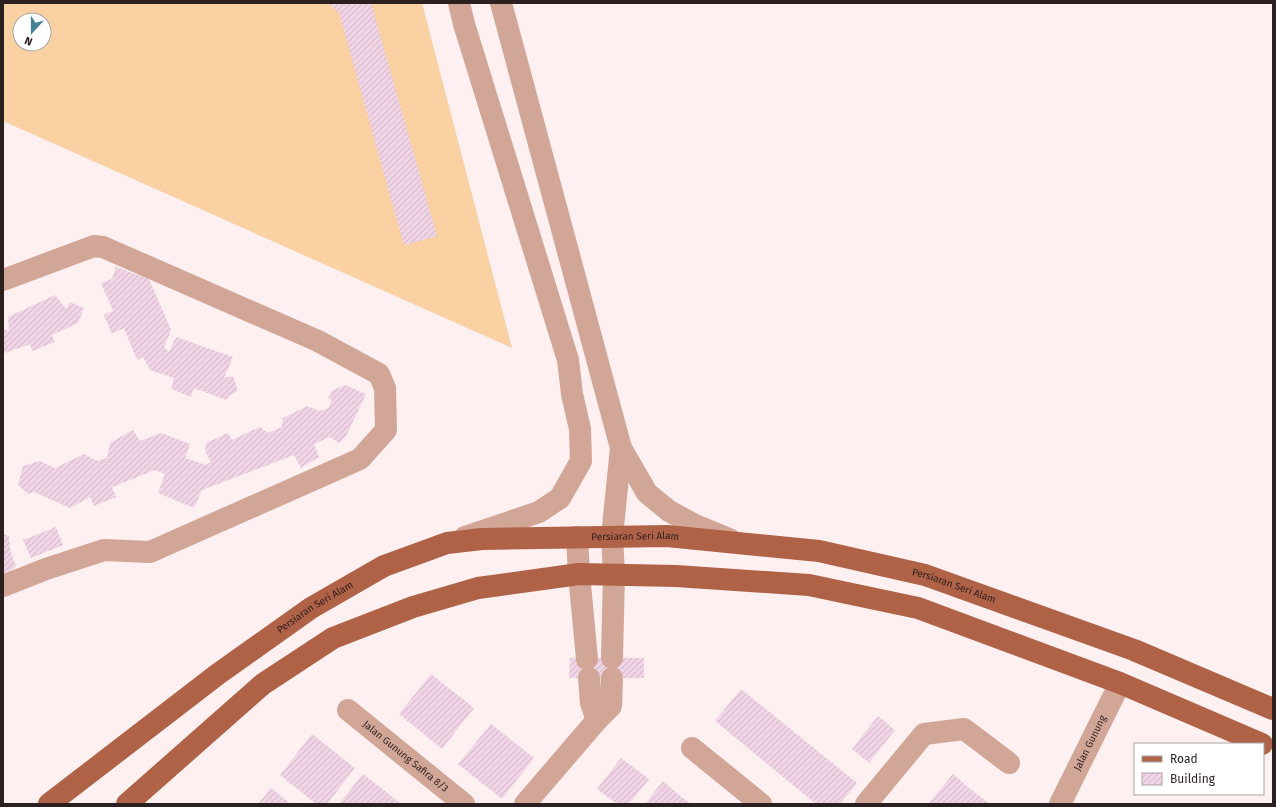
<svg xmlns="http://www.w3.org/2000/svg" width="1276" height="807" viewBox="0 0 1276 807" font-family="'Fira Sans',sans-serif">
<defs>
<pattern id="building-hatch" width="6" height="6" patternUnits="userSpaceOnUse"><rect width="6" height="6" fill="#f0d4e5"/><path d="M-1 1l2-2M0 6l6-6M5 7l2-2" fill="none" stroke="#ceb6c4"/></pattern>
</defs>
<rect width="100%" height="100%" fill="#feeff1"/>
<path fill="#f9d1a3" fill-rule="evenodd" d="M 3,3 L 422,3 L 512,348 L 3,121 ZM 20,20 L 44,20 L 44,44 L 20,44 Z"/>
<path fill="url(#building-hatch)" d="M 328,3 L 371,3 L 437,236 L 404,245 L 339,13 Z
M 116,267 L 149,279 L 171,330 L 164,347 L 169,352 L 176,337 L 233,357 L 224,378 L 233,376 L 238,391 L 229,396 L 226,400 L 194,388 L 191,397 L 171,389 L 174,378 L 150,370 L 143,357 L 137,360 L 124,328 L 112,334 L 104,315 L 113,311 L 101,283 L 112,279 Z
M 55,295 L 66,309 L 70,302 L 84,308 L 78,323 L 52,335 L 55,342 L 32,351 L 30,344 L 5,353 L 3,349 L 3,329 L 9,331 L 8,317 Z
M 346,385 L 366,394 L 346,436 L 339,443 L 330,437 L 314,444 L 319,457 L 301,468 L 294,455 L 202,490 L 194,508 L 158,493 L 165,474 L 155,470 L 112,487 L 116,497 L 94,506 L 90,497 L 70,508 L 34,492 L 28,494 L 18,485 L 23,466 L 40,461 L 55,468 L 84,454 L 97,461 L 107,458 L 110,443 L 133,430 L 140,441 L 161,433 L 190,444 L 185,458 L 206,465 L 211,462 L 205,451 L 206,443 L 228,433 L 232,440 L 260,427 L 268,433 L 282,427 L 283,418 L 307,406 L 320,411 L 328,408 L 332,400 L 328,399 L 333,390 Z
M 56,527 L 63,545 L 31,558 L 23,540 Z
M 3,534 L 9,536 L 10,549 L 16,566 L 10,571 L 7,579 L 3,578 Z
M 570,658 L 644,658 L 644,678 L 569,678 Z
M 431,674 L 474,708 L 442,749 L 399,714 Z
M 741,689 L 857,783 L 840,804 L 816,804 L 715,721 Z
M 878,716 L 895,730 L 869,763 L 852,749 Z
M 491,724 L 534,758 L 502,799 L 458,764 Z
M 312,734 L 355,768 L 327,804 L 316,804 L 280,775 Z
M 621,758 L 649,779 L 629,804 L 617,804 L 597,789 Z
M 363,774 L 385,791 L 401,804 L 339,804 Z
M 953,774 L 969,788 L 990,804 L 928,804 Z
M 663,781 L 679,795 L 691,804 L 645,804 Z
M 271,788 L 291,804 L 258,804 Z"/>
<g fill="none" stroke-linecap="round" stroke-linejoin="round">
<g stroke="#d2a696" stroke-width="22">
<path d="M 459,3 L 464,24 L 568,360 L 572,394 L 580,429 L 581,461 L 560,498 L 539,512 L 465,537"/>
<path d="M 501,3 L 621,448 L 647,493 L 669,511 L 695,525 L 731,540"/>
<path d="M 3,280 L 94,246 L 103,247 L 318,341 L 379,374 L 385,388 L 386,430 L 360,459 L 150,552 L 104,550 L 46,569 L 3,586"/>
<path d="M 577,537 L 579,574 L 587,659"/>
<path d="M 612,658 L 614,574 L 612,536 L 621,448"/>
<path d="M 589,678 L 591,703 L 597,720"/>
<path id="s1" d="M 348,710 L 464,804"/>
<path d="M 692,748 L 761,804"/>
<path d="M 525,804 L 597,720 L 611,706 L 612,678"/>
<path d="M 866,804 L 924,734 L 964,729 L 1009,763"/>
<path id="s2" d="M 1060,804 L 1120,683"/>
</g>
<g stroke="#af6246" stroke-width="22">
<path id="s3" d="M 49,804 L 218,674 L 311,608 L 384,566 L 447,543 L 482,539 L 667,536 L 819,551 L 925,575 L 1134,650 L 1273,709"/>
<path d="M 127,804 L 263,684 L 333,638 L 413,607 L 478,588 L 579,574 L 676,576 L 809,585 L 918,608 L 1120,683 L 1262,744"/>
</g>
</g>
<g text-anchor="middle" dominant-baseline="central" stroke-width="3" stroke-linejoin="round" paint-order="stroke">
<g font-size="10" fill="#2b1f20" stroke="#fff">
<text stroke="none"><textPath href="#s3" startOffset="667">Persiaran Seri Alam</textPath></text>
<text stroke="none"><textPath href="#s3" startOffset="991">Persiaran Seri Alam</textPath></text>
<text stroke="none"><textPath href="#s3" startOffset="331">Persiaran Seri Alam</textPath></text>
<text stroke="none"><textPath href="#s2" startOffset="68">Jalan Gunung</textPath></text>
<text stroke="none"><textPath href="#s1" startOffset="74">Jalan Gunung Safira 8/3</textPath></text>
</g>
</g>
<rect width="1276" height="807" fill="none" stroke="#2b1f20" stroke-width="8"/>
<rect x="1134" y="743" width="130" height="52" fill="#ffffff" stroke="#aaa5a6"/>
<rect x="1142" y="756" width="20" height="6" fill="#af6246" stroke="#aaa5a6"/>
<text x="1170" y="763" font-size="12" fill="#2b1f20">Road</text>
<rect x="1142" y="773" width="20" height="12" fill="url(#building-hatch)" stroke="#aaa5a6"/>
<text x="1170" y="783" font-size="12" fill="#2b1f20">Building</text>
<g transform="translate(32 32) rotate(201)"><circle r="19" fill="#ffffff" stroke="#aaa5a6"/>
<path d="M0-3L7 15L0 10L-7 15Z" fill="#428296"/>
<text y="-6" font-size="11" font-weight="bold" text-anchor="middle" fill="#2b1f20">N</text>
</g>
</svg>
